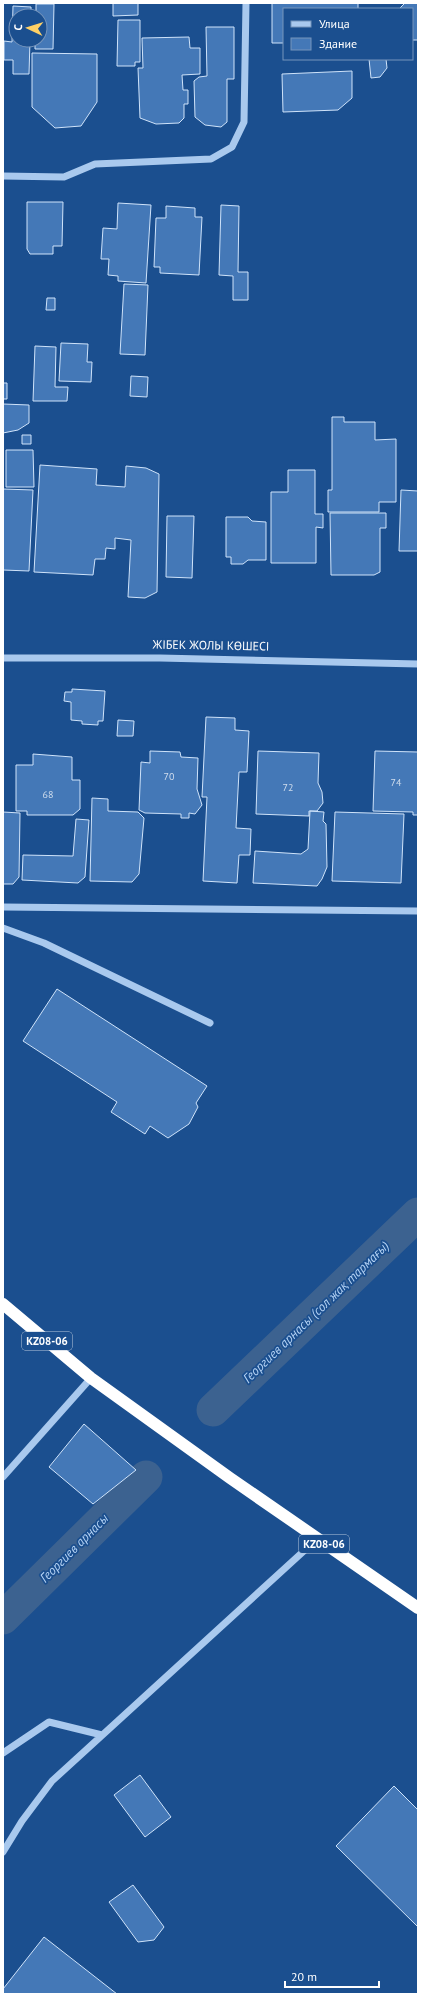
<svg xmlns="http://www.w3.org/2000/svg" width="421" height="1997" viewBox="0 0 421 1997" font-family="'PT Sans',sans-serif">
<rect width="100%" height="100%" fill="#1b4f8f"/>
<g fill="none" stroke-linecap="round" stroke-linejoin="round">
<path stroke="#3c6290" stroke-width="33" d="M 213,1410 L 418,1214
M 3,1618 L 146,1477"/>
</g>
<path fill="#4478b7" stroke="#cfe3fa" d="M 113,3 L 138,3 L 138,15 L 113,16 Z
M 272,3 L 358,3 L 358,9 L 284,9 L 284,43 L 272,43 Z
M 405,3 L 418,3 L 418,40 L 412,40 L 412,9 L 399,9 Z
M 36,4 L 54,4 L 53,49 L 35,49 L 35,40 L 40,40 L 40,16 L 36,16 Z
M 13,6 L 31,7 L 31,16 L 16,16 L 16,40 L 30,40 L 29,74 L 13,74 L 13,60 L 4,60 L 4,41 L 12,42 Z
M 118,20 L 140,20 L 140,62 L 135,62 L 135,66 L 117,66 Z
M 206,27 L 234,27 L 234,79 L 227,79 L 227,122 L 221,127 L 205,125 L 195,117 L 194,81 L 199,77 L 207,76 Z
M 189,37 L 190,48 L 200,48 L 200,74 L 182,75 L 183,90 L 188,90 L 188,104 L 184,104 L 184,118 L 179,123 L 156,124 L 140,118 L 138,68 L 143,68 L 142,38 Z
M 32,53 L 97,54 L 97,102 L 81,126 L 55,128 L 32,107 Z
M 369,59 L 386,59 L 387,68 L 380,77 L 371,78 Z
M 352,71 L 352,98 L 338,110 L 283,112 L 282,74 Z
M 27,202 L 63,202 L 62,246 L 53,246 L 53,254 L 30,254 L 27,249 Z
M 118,203 L 151,205 L 146,283 L 118,281 L 118,276 L 108,275 L 109,259 L 101,259 L 103,228 L 117,229 Z
M 221,205 L 239,206 L 238,272 L 248,272 L 248,300 L 233,300 L 233,276 L 219,275 Z
M 166,206 L 195,208 L 195,217 L 202,217 L 199,275 L 160,273 L 160,267 L 154,267 L 156,218 L 166,218 Z
M 124,284 L 148,285 L 145,355 L 120,354 Z
M 47,298 L 55,298 L 55,310 L 46,310 Z
M 61,343 L 88,344 L 87,362 L 92,362 L 91,382 L 59,381 Z
M 35,346 L 56,347 L 55,387 L 68,387 L 67,401 L 33,401 Z
M 131,376 L 148,377 L 147,397 L 130,396 Z
M 3,383 L 7,383 L 7,399 L 3,399 Z
M 3,404 L 29,405 L 29,423 L 18,430 L 3,433 Z
M 332,417 L 344,417 L 344,422 L 375,422 L 375,440 L 396,439 L 396,502 L 379,502 L 379,512 L 328,512 L 328,490 L 332,490 Z
M 22,435 L 31,435 L 31,444 L 22,444 Z
M 6,450 L 33,450 L 34,487 L 6,487 Z
M 40,465 L 97,469 L 96,485 L 125,487 L 126,466 L 146,468 L 159,474 L 157,592 L 145,598 L 128,597 L 131,540 L 115,538 L 115,549 L 106,548 L 105,559 L 95,559 L 93,575 L 34,572 Z
M 288,470 L 315,470 L 315,514 L 323,514 L 323,528 L 316,527 L 316,563 L 271,563 L 271,492 L 288,492 Z
M 3,489 L 33,490 L 29,571 L 3,570 Z
M 401,490 L 418,491 L 418,551 L 399,551 Z
M 330,513 L 386,513 L 386,528 L 380,528 L 380,572 L 374,575 L 331,575 Z
M 167,516 L 194,516 L 192,578 L 166,577 Z
M 226,517 L 248,517 L 252,521 L 266,522 L 266,560 L 248,560 L 243,564 L 231,564 L 231,557 L 226,557 Z
M 72,689 L 105,691 L 103,721 L 98,721 L 98,725 L 82,724 L 82,721 L 71,720 L 71,702 L 64,701 L 65,692 L 72,692 Z
M 206,717 L 235,718 L 235,730 L 249,731 L 247,772 L 239,772 L 236,828 L 251,829 L 250,855 L 239,855 L 237,883 L 203,881 L 207,797 L 202,797 Z
M 118,720 L 134,721 L 133,736 L 117,736 Z
M 150,751 L 180,752 L 181,757 L 198,758 L 197,789 L 202,805 L 195,814 L 189,813 L 189,818 L 181,818 L 181,814 L 145,813 L 139,810 L 141,762 L 150,763 Z
M 258,751 L 319,753 L 318,783 L 322,792 L 323,803 L 317,811 L 309,811 L 309,816 L 256,814 Z
M 375,751 L 418,752 L 418,815 L 413,815 L 413,812 L 373,811 Z
M 33,754 L 72,757 L 72,780 L 80,780 L 80,809 L 73,815 L 27,815 L 27,811 L 16,811 L 16,765 L 33,765 Z
M 92,798 L 108,799 L 108,811 L 138,812 L 144,818 L 139,874 L 132,882 L 90,881 Z
M 310,811 L 324,812 L 323,821 L 326,824 L 327,867 L 322,879 L 317,886 L 253,883 L 255,851 L 301,854 L 308,849 Z
M 3,812 L 20,813 L 19,877 L 13,884 L 3,884 Z
M 335,812 L 404,814 L 401,883 L 332,881 Z
M 76,819 L 89,820 L 85,877 L 78,883 L 22,880 L 23,855 L 73,856 Z
M 57,989 L 207,1086 L 196,1103 L 198,1107 L 189,1124 L 168,1138 L 150,1126 L 145,1134 L 111,1112 L 117,1102 L 23,1041 Z
M 84,1424 L 136,1470 L 93,1504 L 49,1467 Z
M 140,1775 L 171,1817 L 145,1837 L 114,1795 Z
M 394,1786 L 418,1810 L 418,1927 L 336,1846 Z
M 133,1885 L 164,1927 L 154,1940 L 138,1942 L 109,1902 Z
M 44,1937 L 117,1994 L 3,1994 L 3,1989 Z"/>
<g fill="none" stroke-linecap="round" stroke-linejoin="round">
<path stroke="#a9c9ee" stroke-width="7" d="M 3,176 L 64,177 L 95,164 L 211,159 L 232,147 L 244,122 L 246,3
M 3,658 L 160,658 L 418,664
M 3,907 L 418,911
M 3,928 L 44,943 L 210,1023
M 3,1477 L 91,1378
M 3,1753 L 49,1722 L 102,1735
M 3,1852 L 22,1821 L 52,1781 L 317,1539"/>
<path stroke="#fff" stroke-width="12" d="M 3,1304 L 91,1378 L 230,1478 L 418,1608"/>
</g>
<g text-anchor="middle" dominant-baseline="central" stroke-width="3.5" stroke-linejoin="round" paint-order="stroke">
<g font-size="10" fill="#d0dded">
<text x="169" y="776">70</text>
<text x="396" y="782">74</text>
<text x="288" y="787">72</text>
<text x="48" y="794">68</text>
</g>
<g fill="#1b4f8f" stroke="#bbcadd" stroke-width="1">
<rect x="22" y="1332" width="50" height="18" rx="3"/>
<rect x="299" y="1535" width="50" height="18" rx="3"/>
</g>
<g font-size="11" font-weight="bold" fill="#fff">
<text x="47" y="1341">KZ08-06</text>
<text x="324" y="1544">KZ08-06</text>
</g>
<g font-size="12" fill="#fff" stroke="#1b4f8f">
<text transform="translate(211 645) rotate(1)">ЖІБЕК ЖОЛЫ КӨШЕСІ</text>
</g>
<g font-size="13" font-style="italic" fill="#b5d3f5" stroke="#1b4f8f">
<text transform="translate(316 1312) rotate(-44)">Георгиев арнасы (сол жақ тармағы)</text>
<text transform="translate(74 1548) rotate(-45)">Георгиев арнасы</text>
</g>
</g>
<rect width="421" height="1997" fill="none" stroke="#ffffff" stroke-width="8"/>
<rect x="283" y="8" width="130" height="52" fill="#1b4f8f" stroke="#7695bc"/>
<rect x="291" y="21" width="20" height="6" fill="#a9c9ee" stroke="#7695bc"/>
<text x="319" y="28" font-size="12" fill="#ffffff">Улица</text>
<rect x="291" y="38" width="20" height="12" fill="#4478b7" stroke="#7695bc"/>
<text x="319" y="48" font-size="12" fill="#ffffff">Здание</text>
<g transform="translate(28 28) rotate(274)"><circle r="19" fill="#1b4f8f" stroke="#7695bc"/>
<path d="M0-3L7 15L0 10L-7 15Z" fill="#ffd166"/>
<text y="-6" font-size="11" font-weight="bold" text-anchor="middle" fill="#ffffff">С</text>
</g>
<path d="M285 1981v6h94v-6" fill="none" stroke="#ffffff" stroke-width="2"/>
<text x="291" y="1981" font-size="12" fill="#ffffff" stroke="#1b4f8f" stroke-width="3" paint-order="stroke">20 m</text>
</svg>
